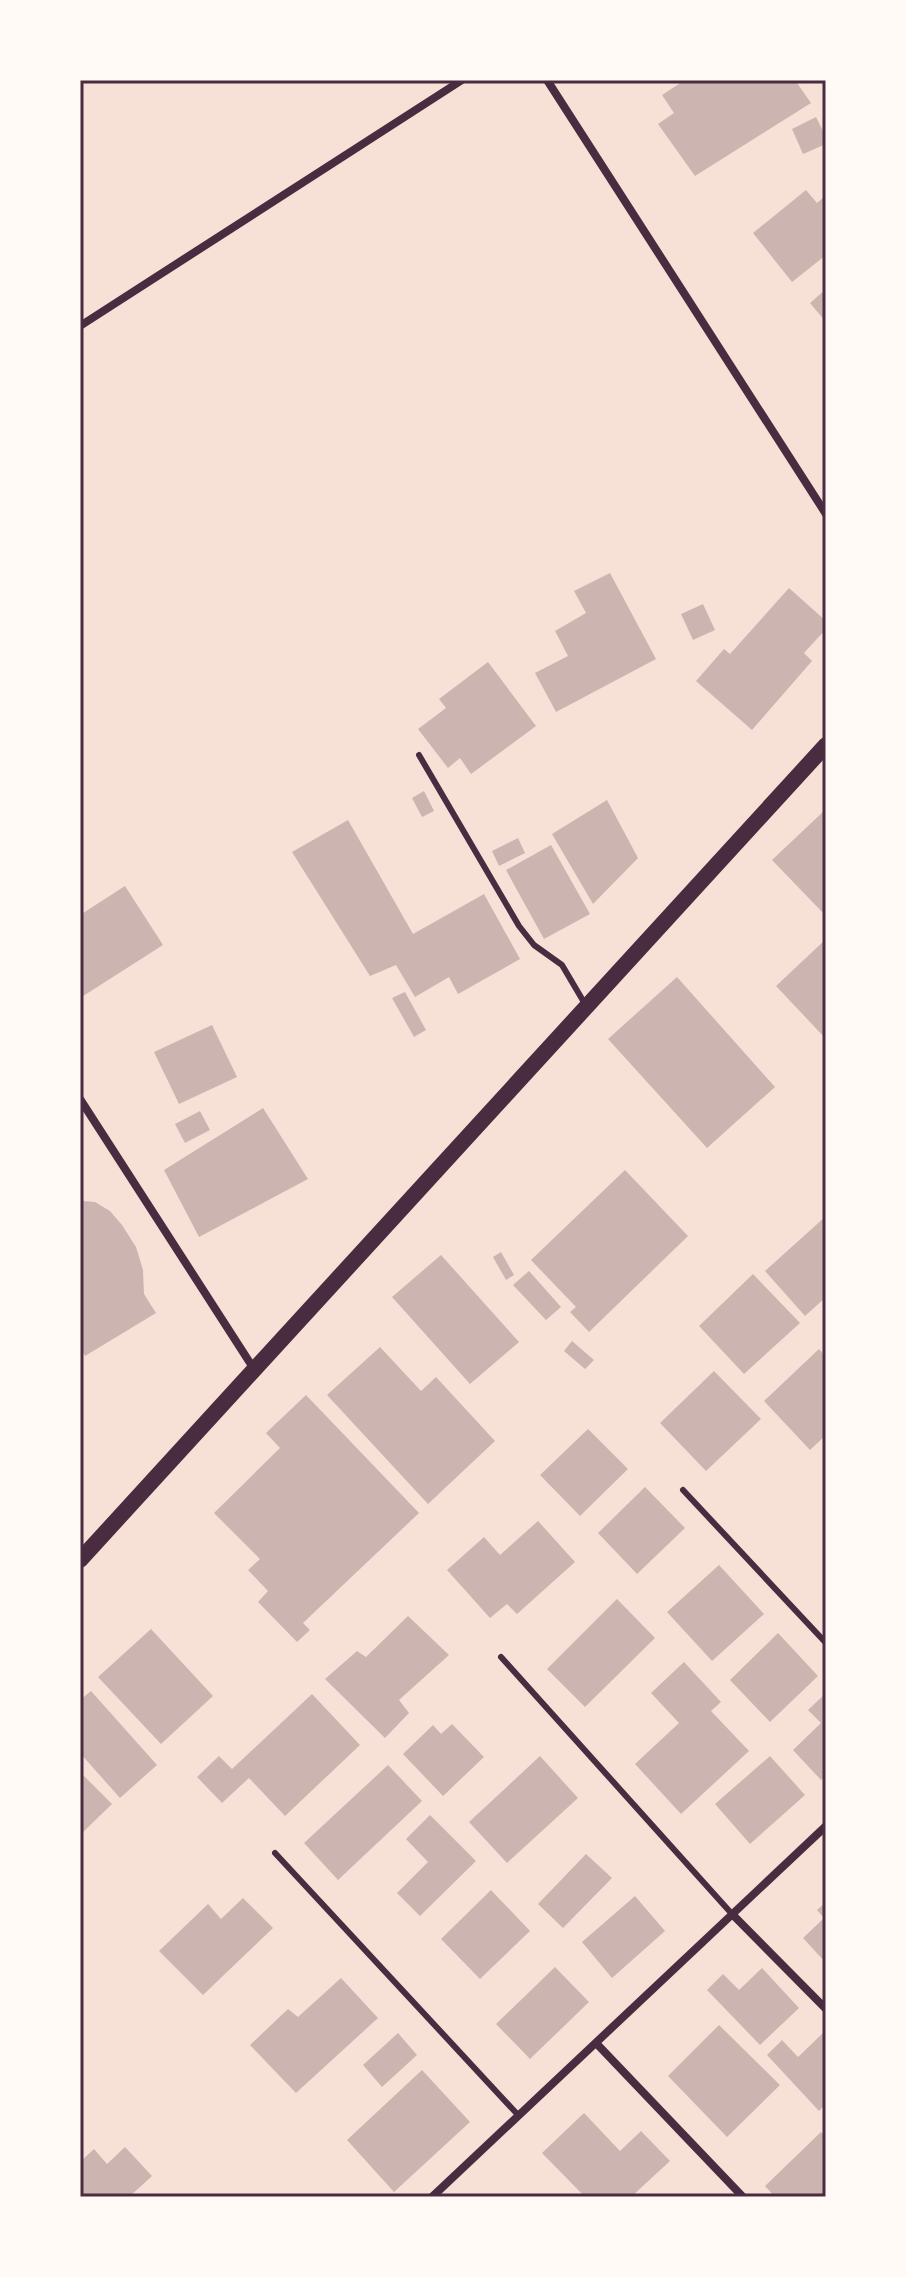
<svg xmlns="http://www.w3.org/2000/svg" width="906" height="2277" viewBox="0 0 906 2277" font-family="Quicksand,sans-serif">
<rect width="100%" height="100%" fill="#f7e1d7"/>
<path fill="#ccb4b1" d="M 685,80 L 795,80 L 811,103 L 695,176 L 658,124 L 674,113 L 662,95 Z
M 816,117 L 826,137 L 826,144 L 803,154 L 792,129 Z
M 806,190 L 817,203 L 826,195 L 826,255 L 792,282 L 753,233 Z
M 826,289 L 826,322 L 810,303 Z
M 610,573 L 656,659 L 556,712 L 535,673 L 568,656 L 555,631 L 586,613 L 574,591 Z
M 789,588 L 826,621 L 826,629 L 804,653 L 812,661 L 752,730 L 696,681 L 724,649 L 730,654 Z
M 703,604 L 715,630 L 693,640 L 681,614 Z
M 488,662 L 536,726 L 471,774 L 460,758 L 448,768 L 418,729 L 446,708 L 439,699 Z
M 424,791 L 434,811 L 422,817 L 412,798 Z
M 607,800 L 638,858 L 593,904 L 552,834 Z
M 826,809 L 826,916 L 772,860 Z
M 348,820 L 413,934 L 484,894 L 520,959 L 458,994 L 449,977 L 415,997 L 396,965 L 370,976 L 292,852 Z
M 518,838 L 525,853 L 499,866 L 492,851 Z
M 551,845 L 590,914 L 544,939 L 506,870 Z
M 125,886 L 163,945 L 80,998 L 80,915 Z
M 826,939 L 826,1039 L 776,986 Z
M 677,977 L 775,1087 L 707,1148 L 608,1039 Z
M 405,992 L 426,1030 L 414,1037 L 392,998 Z
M 212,1025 L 237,1077 L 179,1104 L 154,1052 Z
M 263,1108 L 308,1179 L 199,1237 L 164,1170 Z
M 200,1111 L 210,1130 L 185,1143 L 175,1124 Z
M 625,1170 L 688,1236 L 589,1332 L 570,1312 L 576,1307 L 531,1260 Z
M 80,1196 L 83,1201 L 95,1202 L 110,1211 L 122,1225 L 136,1247 L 143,1270 L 144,1294 L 156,1313 L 85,1356 L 80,1347 Z
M 826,1216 L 826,1297 L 805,1316 L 765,1271 Z
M 501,1252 L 514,1275 L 506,1280 L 493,1257 Z
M 441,1255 L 519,1342 L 470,1384 L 392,1297 Z
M 529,1271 L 561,1307 L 546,1320 L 513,1285 Z
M 753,1274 L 800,1323 L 744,1374 L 699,1326 Z
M 572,1341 L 594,1360 L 585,1369 L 564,1351 Z
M 380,1347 L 421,1391 L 436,1377 L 495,1441 L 428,1504 L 327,1395 Z
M 819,1349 L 826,1357 L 826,1435 L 810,1450 L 764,1401 Z
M 714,1371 L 761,1419 L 706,1471 L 660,1423 Z
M 306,1395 L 419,1513 L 303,1623 L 310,1630 L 297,1642 L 258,1602 L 268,1591 L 248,1570 L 260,1559 L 214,1513 L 280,1448 L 266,1433 Z
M 588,1429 L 628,1469 L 580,1516 L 540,1475 Z
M 645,1487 L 685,1528 L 637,1574 L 598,1533 Z
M 538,1521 L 575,1562 L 517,1614 L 507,1604 L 490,1618 L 447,1570 L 484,1537 L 500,1555 Z
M 719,1565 L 764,1614 L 712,1661 L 667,1612 Z
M 617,1599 L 655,1638 L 585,1707 L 547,1669 Z
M 408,1616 L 449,1655 L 399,1700 L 409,1713 L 385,1738 L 325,1679 L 357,1651 L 366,1657 Z
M 151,1629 L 213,1696 L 161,1744 L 98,1677 Z
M 778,1633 L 818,1676 L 770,1722 L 730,1680 Z
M 684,1662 L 721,1702 L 711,1711 L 749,1751 L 681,1814 L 635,1764 L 679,1723 L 651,1693 Z
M 91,1691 L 157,1765 L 120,1798 L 80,1753 L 80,1700 Z
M 826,1693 L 826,1775 L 821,1780 L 793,1750 L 821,1723 L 808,1710 Z
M 312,1694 L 360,1745 L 285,1816 L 249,1778 L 222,1803 L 197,1777 L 219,1756 L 232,1769 Z
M 452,1724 L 484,1757 L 443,1796 L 403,1754 L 433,1725 L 441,1734 Z
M 540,1756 L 578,1798 L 507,1863 L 469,1822 Z
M 770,1756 L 805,1795 L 750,1844 L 715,1804 Z
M 388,1765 L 422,1801 L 338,1880 L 304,1843 Z
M 80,1772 L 112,1804 L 80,1835 Z
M 430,1815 L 476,1861 L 420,1916 L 397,1893 L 428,1862 L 406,1839 Z
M 586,1854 L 612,1878 L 563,1928 L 538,1904 Z
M 491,1890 L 530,1931 L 480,1979 L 441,1939 Z
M 635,1896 L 665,1931 L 612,1978 L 582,1942 Z
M 243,1898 L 273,1928 L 203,1995 L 159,1951 L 208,1904 L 221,1919 Z
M 826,1902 L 826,1963 L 803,1938 L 824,1918 L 817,1910 Z
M 555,1967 L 589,2002 L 530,2059 L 496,2024 Z
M 762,1968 L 799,2008 L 760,2045 L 707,1990 L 723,1974 L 739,1990 Z
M 341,1978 L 378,2018 L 296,2093 L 250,2045 L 288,2009 L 298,2017 Z
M 719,2025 L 780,2085 L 727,2137 L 668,2076 Z
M 398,2033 L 417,2055 L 382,2087 L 363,2065 Z
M 823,2033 L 826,2036 L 826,2104 L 819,2111 L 767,2055 L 782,2040 L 798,2057 Z
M 422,2070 L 470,2122 L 394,2192 L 347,2140 Z
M 584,2113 L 620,2151 L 641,2131 L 670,2161 L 631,2197 L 585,2197 L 542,2153 Z
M 821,2132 L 826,2137 L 826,2197 L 775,2197 L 765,2186 Z
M 125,2147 L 152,2176 L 129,2197 L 80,2197 L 80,2162 L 94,2149 L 107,2164 Z"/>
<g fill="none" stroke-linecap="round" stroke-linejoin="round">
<path stroke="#4a2c40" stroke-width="6" d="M 419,755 L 519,926 L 534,945 L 562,965 L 585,1004
M 683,1490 L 826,1643
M 501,1657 L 732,1914
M 275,1853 L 519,2116"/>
<path stroke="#4a2c40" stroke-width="8" d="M 547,80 L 826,514
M 80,326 L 462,80
M 80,1099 L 254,1369
M 732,1914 L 826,2009
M 596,2043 L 743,2197
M 432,2197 L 826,1826"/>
<path stroke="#4a2c40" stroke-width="16" d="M 80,1560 L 826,745"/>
</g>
<rect width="906" height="2277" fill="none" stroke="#fffaf5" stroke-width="164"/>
<rect x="82" y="82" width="742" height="2113" fill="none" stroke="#4a2c40" stroke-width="3"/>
</svg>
